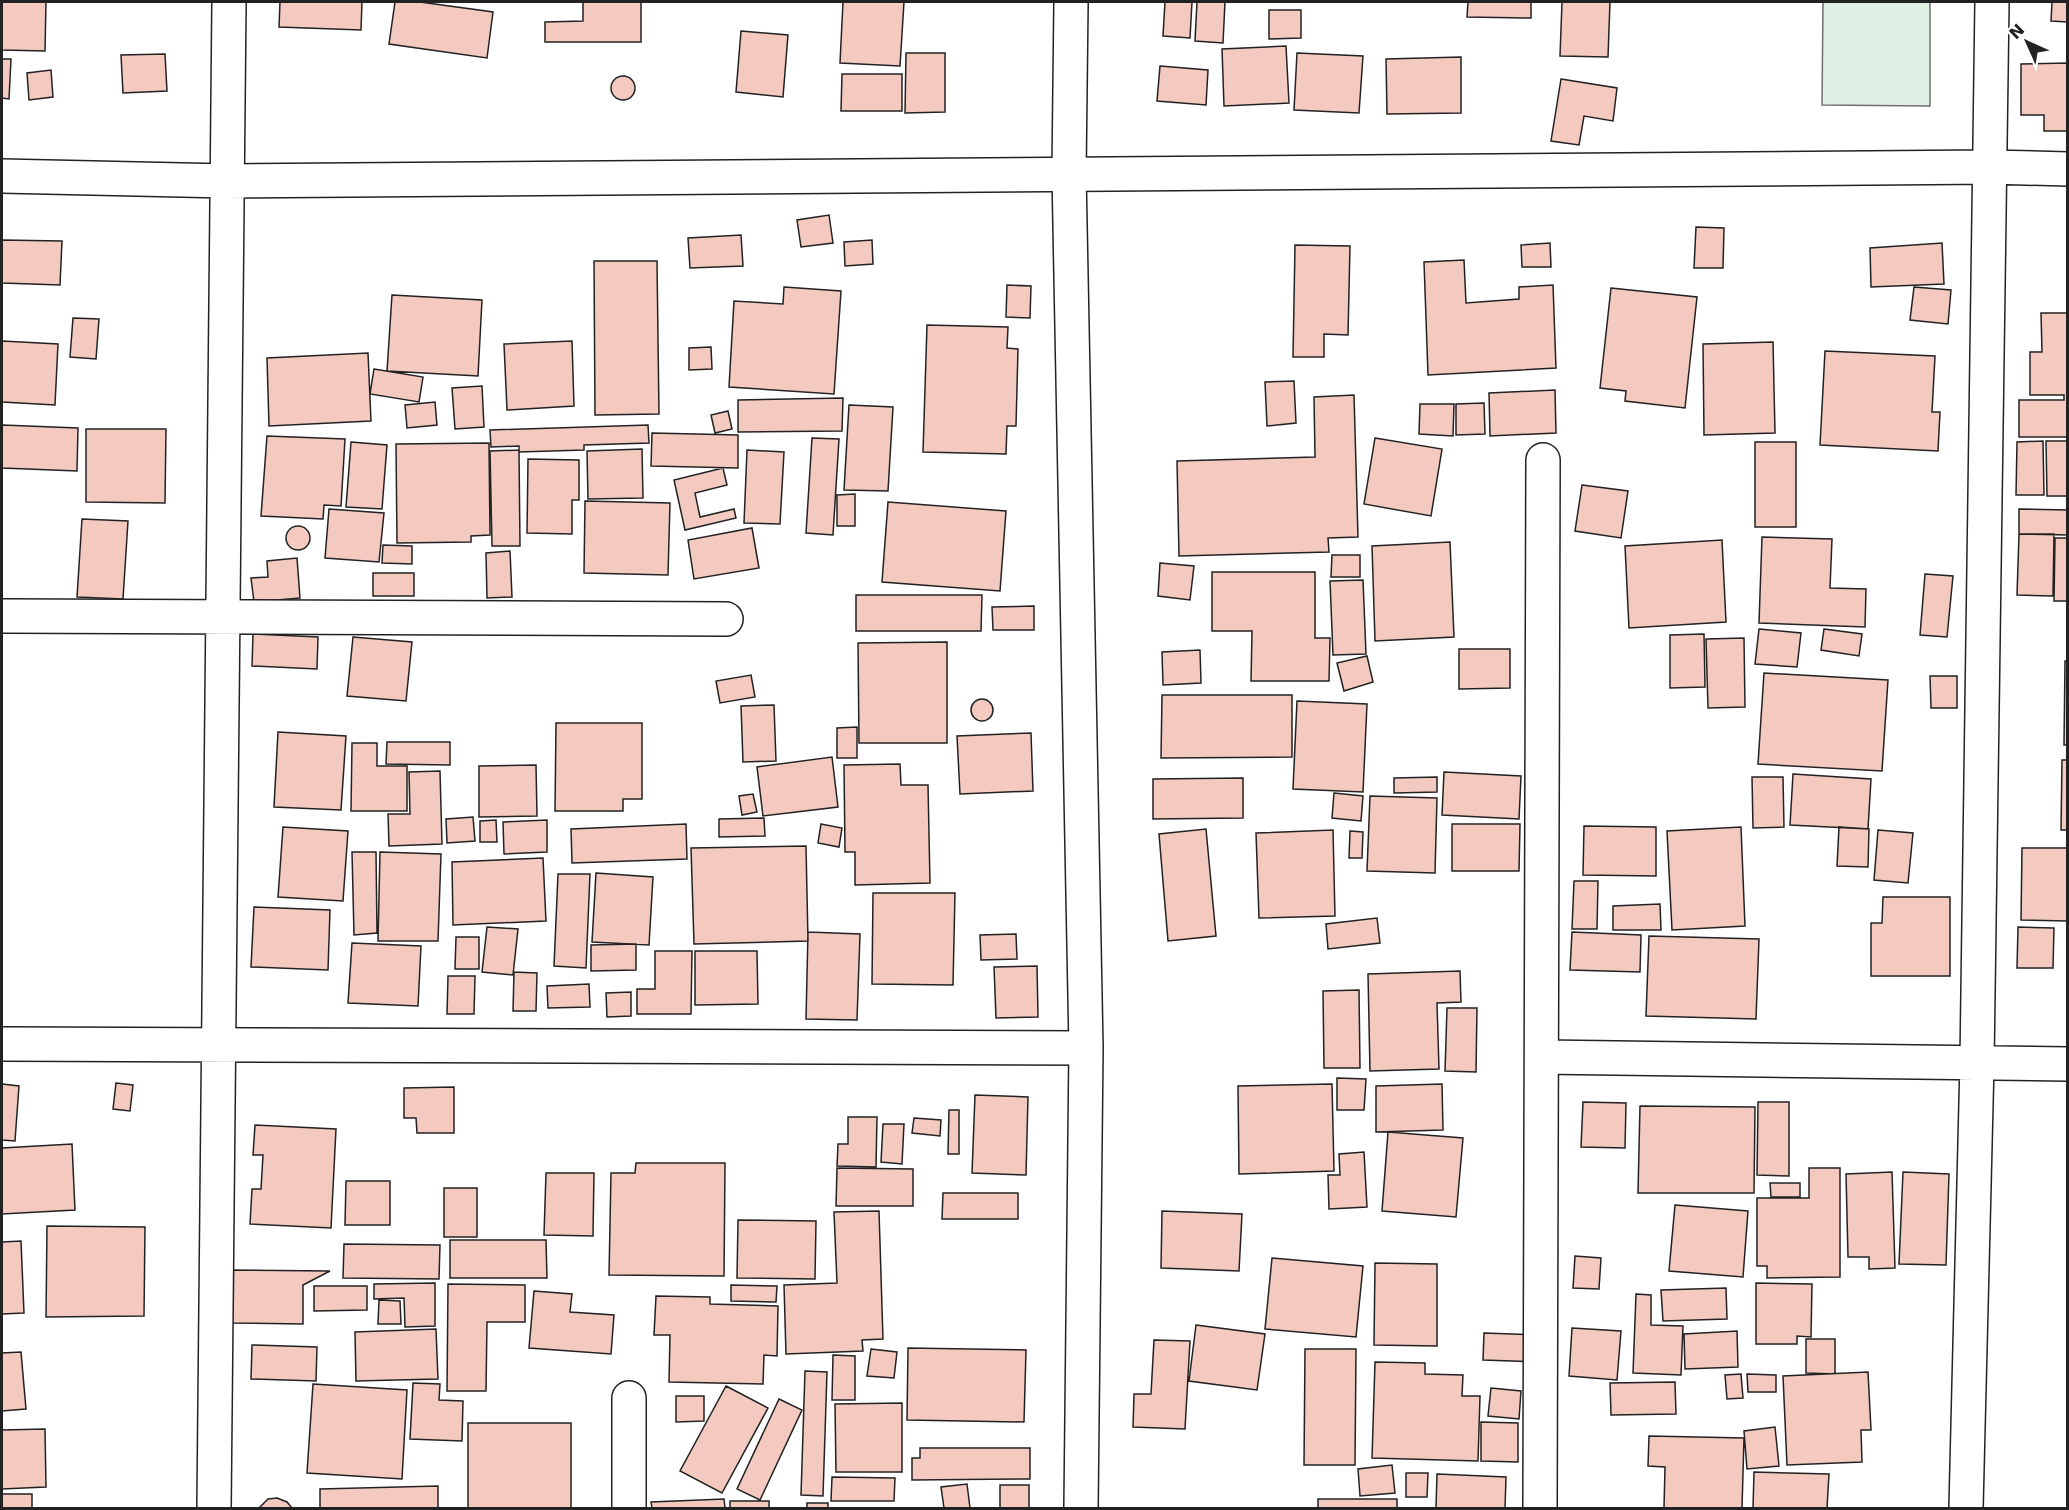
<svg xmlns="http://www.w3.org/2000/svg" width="2069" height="1510" viewBox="0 0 2069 1510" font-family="'DejaVu Sans',sans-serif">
<rect width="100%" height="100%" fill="#fff"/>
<path fill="#e0efe3" stroke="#6f6f6f" stroke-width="1.5" d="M 1823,2 L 1930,2 L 1930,106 L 1822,105 Z"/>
<path fill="#f3c9c0" stroke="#222" stroke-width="1.5" d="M 2,2 L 46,2 L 45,51 L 2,50 Z
M 280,2 L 362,2 L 361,30 L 279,27 Z
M 395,2 L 420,2 L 493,12 L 487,58 L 389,44 Z
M 583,2 L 641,2 L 641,42 L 545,42 L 545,22 L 583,21 Z
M 843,2 L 904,2 L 900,66 L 840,63 Z
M 1165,2 L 1192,2 L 1190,38 L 1163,36 Z
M 1197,2 L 1225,2 L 1223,43 L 1195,41 Z
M 1468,2 L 1531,2 L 1531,18 L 1467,17 Z
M 1562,2 L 1610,2 L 1608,57 L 1560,56 Z
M 2052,2 L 2068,2 L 2068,22 L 2051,21 Z
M 1269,10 L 1301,10 L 1301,38 L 1269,39 Z
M 741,31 L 788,35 L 783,97 L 736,92 Z
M 1286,46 L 1289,103 L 1224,106 L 1222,49 Z
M 906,53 L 945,53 L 945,112 L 905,113 Z
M 1297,53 L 1363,56 L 1359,113 L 1294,110 Z
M 165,54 L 167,91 L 123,93 L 121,55 Z
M 1461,57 L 1461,113 L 1387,114 L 1386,59 Z
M 2,59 L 11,59 L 9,99 L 2,98 Z
M 2068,63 L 2068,131 L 2044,131 L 2044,115 L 2021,115 L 2021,64 Z
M 1160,66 L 1208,70 L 1206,105 L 1157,101 Z
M 51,70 L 53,97 L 29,100 L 27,73 Z
M 842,74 L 902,74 L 902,111 L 841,111 Z
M611 88a12 12 0 1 1 24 0a12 12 0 1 1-24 0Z
M 1561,79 L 1617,88 L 1613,121 L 1584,116 L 1579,145 L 1551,141 Z
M 829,215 L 833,243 L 801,247 L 797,220 Z
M 1696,227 L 1724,228 L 1723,268 L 1694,268 Z
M 741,235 L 743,266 L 690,268 L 688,238 Z
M 2,240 L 62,241 L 60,285 L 2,283 Z
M 872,240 L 873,264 L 845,266 L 844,242 Z
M 1550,243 L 1551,267 L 1522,267 L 1521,245 Z
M 1942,243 L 1944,284 L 1871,287 L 1870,248 Z
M 1295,245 L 1350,246 L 1348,335 L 1324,334 L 1324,357 L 1293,357 Z
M 1464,260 L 1466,303 L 1519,299 L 1519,287 L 1553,285 L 1556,368 L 1428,375 L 1424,262 Z
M 594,261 L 657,261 L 659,414 L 595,415 Z
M 1007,285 L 1031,286 L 1030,318 L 1006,317 Z
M 784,287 L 841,291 L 834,394 L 729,387 L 734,301 L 783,304 Z
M 1914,287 L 1951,290 L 1948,324 L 1910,320 Z
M 1611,288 L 1697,297 L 1685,408 L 1625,401 L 1626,391 L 1600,388 Z
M 392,295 L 482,300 L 478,376 L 387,371 Z
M 2041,313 L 2068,313 L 2068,437 L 2019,437 L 2019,400 L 2064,400 L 2064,395 L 2030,395 L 2030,352 L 2042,352 Z
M 73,318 L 99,319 L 96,359 L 70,357 Z
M 927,325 L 1008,327 L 1007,348 L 1018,349 L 1016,426 L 1007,426 L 1006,454 L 923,452 Z
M 2,341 L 58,344 L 55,405 L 2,402 Z
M 572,341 L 574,406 L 507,410 L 504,344 Z
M 1773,342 L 1775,433 L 1704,435 L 1703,344 Z
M 711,347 L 712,369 L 689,370 L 689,348 Z
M 1825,351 L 1935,356 L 1932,412 L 1940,412 L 1938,451 L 1820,445 Z
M 368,353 L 371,421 L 269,426 L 267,358 Z
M 374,369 L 423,377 L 419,402 L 370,394 Z
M 1294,381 L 1296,423 L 1267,426 L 1265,382 Z
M 482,386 L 484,427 L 455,429 L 452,388 Z
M 1555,390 L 1556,433 L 1490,436 L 1489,393 Z
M 1354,395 L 1358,537 L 1328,538 L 1329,552 L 1179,556 L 1177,461 L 1315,457 L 1314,397 Z
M 843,398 L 842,431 L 738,432 L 738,400 Z
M 435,402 L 437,425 L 407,428 L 405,405 Z
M 1484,403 L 1485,434 L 1456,435 L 1456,404 Z
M 1420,404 L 1454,404 L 1453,436 L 1419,434 Z
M 849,405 L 893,407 L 888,491 L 844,490 Z
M 728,411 L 732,429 L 715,433 L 711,415 Z
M 2,425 L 78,428 L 77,471 L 2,468 Z
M 648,425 L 649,443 L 584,445 L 584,450 L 519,452 L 519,446 L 491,447 L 490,430 Z
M 86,429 L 166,429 L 165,503 L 86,502 Z
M 652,433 L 738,435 L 738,468 L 651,466 Z
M 267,436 L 345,439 L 341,506 L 324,505 L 323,519 L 261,516 Z
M 812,438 L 839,439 L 833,535 L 806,533 Z
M 1375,438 L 1442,449 L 1431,516 L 1364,504 Z
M 2043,441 L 2044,495 L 2016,495 L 2017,442 Z
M 2046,441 L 2068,441 L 2068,496 L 2047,496 Z
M 351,442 L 387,445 L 382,509 L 346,507 Z
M 1755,442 L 1796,442 L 1796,527 L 1755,527 Z
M 489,443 L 490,535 L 471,536 L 471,542 L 397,543 L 396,444 Z
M 642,449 L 643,498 L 588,499 L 587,451 Z
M 519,450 L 520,546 L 492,546 L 490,451 Z
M 747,450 L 784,452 L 780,524 L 744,523 Z
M 528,459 L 579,460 L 579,500 L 572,500 L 572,534 L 527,533 Z
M 723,468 L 727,485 L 695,493 L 700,517 L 734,509 L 736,518 L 685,530 L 674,480 Z
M 1582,485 L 1628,491 L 1621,538 L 1575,531 Z
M 855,494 L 855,526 L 837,526 L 837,495 Z
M 585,501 L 670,503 L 668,575 L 584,573 Z
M 888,502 L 1006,511 L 1000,591 L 882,582 Z
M 329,509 L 384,513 L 379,562 L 325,558 Z
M 2019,509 L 2068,510 L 2068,535 L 2019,534 Z
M 82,519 L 128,521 L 123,599 L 77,597 Z
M286 538a12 12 0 1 1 24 0a12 12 0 1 1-24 0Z
M 752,528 L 759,568 L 694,579 L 688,540 Z
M 2019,534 L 2054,534 L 2053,596 L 2017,595 Z
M 1762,537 L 1832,539 L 1830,588 L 1866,589 L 1865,627 L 1759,623 Z
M 2055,538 L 2068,538 L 2068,601 L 2054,601 Z
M 1722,540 L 1726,622 L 1629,628 L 1625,546 Z
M 1450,542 L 1454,637 L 1375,641 L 1372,546 Z
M 383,545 L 412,546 L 412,564 L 382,563 Z
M 510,551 L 512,597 L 487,598 L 486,553 Z
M 1332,555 L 1360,555 L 1360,577 L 1331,577 Z
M 297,558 L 300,598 L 254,602 L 251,578 L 268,577 L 267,561 Z
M 1160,563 L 1194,566 L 1190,600 L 1158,596 Z
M 1212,572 L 1315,572 L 1315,638 L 1330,638 L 1329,681 L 1251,681 L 1252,631 L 1212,631 Z
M 373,573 L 414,573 L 414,596 L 373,596 Z
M 1925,574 L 1953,576 L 1947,637 L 1920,635 Z
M 1363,580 L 1366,654 L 1333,655 L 1330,581 Z
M 856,595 L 982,595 L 981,631 L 856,631 Z
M 1034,606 L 1034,630 L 993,630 L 992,607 Z
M 1759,629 L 1801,633 L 1797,667 L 1755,664 Z
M 1824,629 L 1862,634 L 1859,656 L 1821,650 Z
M 253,634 L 318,637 L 317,669 L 252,666 Z
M 1704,634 L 1705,687 L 1670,688 L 1670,635 Z
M 353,637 L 412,642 L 406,701 L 347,696 Z
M 1744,638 L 1745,707 L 1708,708 L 1706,639 Z
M 947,642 L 947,743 L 859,743 L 858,643 Z
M 1459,649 L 1510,649 L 1510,688 L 1459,689 Z
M 1200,650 L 1201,683 L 1163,685 L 1162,652 Z
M 1367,656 L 1373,682 L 1344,691 L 1337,663 Z
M 2065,661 L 2068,661 L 2068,745 L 2064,745 Z
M 1764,673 L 1888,680 L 1882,771 L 1758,764 Z
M 751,675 L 755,697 L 720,703 L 716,681 Z
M 1930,676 L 1957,676 L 1957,708 L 1931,708 Z
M 1162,695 L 1292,695 L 1292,757 L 1161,758 Z
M971 710a11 11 0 1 1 22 0a11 11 0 1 1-22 0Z
M 1297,701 L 1367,704 L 1363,792 L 1293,789 Z
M 774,705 L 776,761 L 743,762 L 741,706 Z
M 556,723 L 642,723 L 642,799 L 623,799 L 623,811 L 555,811 Z
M 857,727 L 857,758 L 837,758 L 837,728 Z
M 278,732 L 346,736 L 341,810 L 274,807 Z
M 1031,733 L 1033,791 L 960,794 L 957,736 Z
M 387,742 L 450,742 L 450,765 L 386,764 Z
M 352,743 L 377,743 L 377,766 L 407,766 L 407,811 L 351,811 Z
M 832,757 L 838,807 L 763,816 L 757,767 Z
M 2062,760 L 2068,760 L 2068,830 L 2061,830 Z
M 900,764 L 901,785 L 928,785 L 930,883 L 855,885 L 855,852 L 845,852 L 844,765 Z
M 536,765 L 537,816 L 479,817 L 479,766 Z
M 440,771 L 442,844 L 389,846 L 388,814 L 410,814 L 409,772 Z
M 1444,772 L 1521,776 L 1519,819 L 1442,815 Z
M 1793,774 L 1871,779 L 1868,829 L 1790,825 Z
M 1437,777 L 1437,792 L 1394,793 L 1394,778 Z
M 1752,777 L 1783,777 L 1784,827 L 1753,828 Z
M 1243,778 L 1243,818 L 1153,819 L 1153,779 Z
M 1334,793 L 1363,796 L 1361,821 L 1332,818 Z
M 753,794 L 757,812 L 742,815 L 739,796 Z
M 1370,796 L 1437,798 L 1435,873 L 1367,871 Z
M 473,817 L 475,841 L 447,843 L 446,819 Z
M 764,818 L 765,836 L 719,837 L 719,819 Z
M 496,820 L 497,842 L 480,842 L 480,821 Z
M 547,820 L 547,852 L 504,854 L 503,822 Z
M 686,824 L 687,859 L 572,863 L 571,829 Z
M 821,824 L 842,828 L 839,847 L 818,843 Z
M 1452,824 L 1520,824 L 1519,871 L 1452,871 Z
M 1584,826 L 1656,827 L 1656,876 L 1583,875 Z
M 283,827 L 348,831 L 343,901 L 278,897 Z
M 1741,827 L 1745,926 L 1672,930 L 1667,831 Z
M 1839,827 L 1869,829 L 1868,867 L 1837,866 Z
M 1206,829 L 1216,936 L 1168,941 L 1159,834 Z
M 1333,830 L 1335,916 L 1259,918 L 1256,833 Z
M 1878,830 L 1913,833 L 1908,883 L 1874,880 Z
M 1350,831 L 1363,832 L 1362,858 L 1349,858 Z
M 806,846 L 808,941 L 694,944 L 691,848 Z
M 2022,848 L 2068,848 L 2068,921 L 2021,920 Z
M 352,852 L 376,852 L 377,933 L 354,935 Z
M 380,852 L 441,854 L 438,941 L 378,941 Z
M 543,858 L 546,921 L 453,925 L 452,862 Z
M 596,873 L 653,877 L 649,945 L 592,942 Z
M 558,874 L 590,874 L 586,968 L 554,966 Z
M 1574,881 L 1598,881 L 1597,929 L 1572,929 Z
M 873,893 L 955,893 L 953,985 L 872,984 Z
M 1883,897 L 1950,897 L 1950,976 L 1871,976 L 1871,923 L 1882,923 Z
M 1660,904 L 1661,930 L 1613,930 L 1613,906 Z
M 254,907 L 330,910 L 328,970 L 251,967 Z
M 1377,918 L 1380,943 L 1328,949 L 1326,924 Z
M 487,927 L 518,929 L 513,975 L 482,972 Z
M 2018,927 L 2054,928 L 2053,968 L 2017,968 Z
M 808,932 L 860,934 L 857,1020 L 806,1019 Z
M 1572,932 L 1641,935 L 1640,972 L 1570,970 Z
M 1016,934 L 1017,959 L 981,960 L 980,935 Z
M 1649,936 L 1759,939 L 1756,1019 L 1646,1016 Z
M 456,937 L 479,937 L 479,969 L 455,969 Z
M 352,943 L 421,946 L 418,1006 L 348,1003 Z
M 636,944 L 636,970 L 591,971 L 591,945 Z
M 655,951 L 692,951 L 691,1014 L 637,1014 L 637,989 L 655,989 Z
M 695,951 L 757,951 L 758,1004 L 695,1005 Z
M 1037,966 L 1038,1017 L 996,1018 L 994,967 Z
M 1460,971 L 1461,1002 L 1437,1003 L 1439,1069 L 1370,1071 L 1368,974 Z
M 514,972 L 537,973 L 536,1011 L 513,1011 Z
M 448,976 L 475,976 L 474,1014 L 447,1014 Z
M 589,984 L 590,1007 L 548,1008 L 547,986 Z
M 1359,990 L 1360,1068 L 1324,1068 L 1323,991 Z
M 631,992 L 631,1016 L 607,1017 L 606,993 Z
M 1447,1008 L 1477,1008 L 1476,1072 L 1445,1071 Z
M 1337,1078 L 1366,1079 L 1364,1110 L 1337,1110 Z
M 116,1083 L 133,1085 L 130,1111 L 113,1109 Z
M 2,1084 L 19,1086 L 15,1141 L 2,1140 Z
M 1332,1084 L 1334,1171 L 1239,1174 L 1238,1086 Z
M 1442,1084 L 1443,1130 L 1376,1132 L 1376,1086 Z
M 454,1087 L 454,1133 L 417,1133 L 416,1118 L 404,1118 L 404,1088 Z
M 975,1095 L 1028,1097 L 1026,1175 L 972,1173 Z
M 1583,1102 L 1626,1103 L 1625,1148 L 1581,1147 Z
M 1758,1102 L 1789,1102 L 1789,1176 L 1757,1175 Z
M 1640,1106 L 1755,1107 L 1754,1193 L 1638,1193 Z
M 949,1110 L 959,1110 L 959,1154 L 948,1154 Z
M 848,1117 L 877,1117 L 876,1167 L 837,1166 L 838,1144 L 848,1144 Z
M 914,1118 L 941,1120 L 940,1136 L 912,1133 Z
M 883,1124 L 904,1124 L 902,1164 L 881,1162 Z
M 255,1125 L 336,1129 L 331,1228 L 250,1224 L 252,1189 L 261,1189 L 263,1155 L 253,1155 Z
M 1388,1132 L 1463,1138 L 1456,1217 L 1382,1211 Z
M 72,1144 L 75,1210 L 2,1214 L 2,1148 Z
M 1364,1152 L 1367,1207 L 1329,1209 L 1328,1175 L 1340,1175 L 1339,1154 Z
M 636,1163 L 725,1163 L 724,1276 L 609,1275 L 611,1173 L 635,1173 Z
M 837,1168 L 913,1169 L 913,1206 L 836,1206 Z
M 1809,1168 L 1840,1168 L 1840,1277 L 1767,1278 L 1767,1266 L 1757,1266 L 1757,1198 L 1809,1198 Z
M 1892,1172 L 1895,1268 L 1869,1269 L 1869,1257 L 1848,1257 L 1846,1174 Z
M 1903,1172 L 1949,1174 L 1946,1265 L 1899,1264 Z
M 546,1173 L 594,1173 L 593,1236 L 544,1235 Z
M 346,1181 L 390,1181 L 390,1225 L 345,1225 Z
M 1770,1183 L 1800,1183 L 1800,1197 L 1771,1197 Z
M 444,1188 L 477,1188 L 477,1237 L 444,1237 Z
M 943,1193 L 1018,1193 L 1018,1219 L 942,1219 Z
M 1675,1205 L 1748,1211 L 1743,1277 L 1669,1271 Z
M 879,1211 L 883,1339 L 862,1340 L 863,1351 L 786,1354 L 784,1285 L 837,1283 L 834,1212 Z
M 1162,1211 L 1242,1214 L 1239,1271 L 1161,1268 Z
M 738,1220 L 816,1221 L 815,1279 L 737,1278 Z
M 47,1226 L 145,1227 L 144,1316 L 46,1317 Z
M 450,1240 L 546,1240 L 547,1278 L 450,1278 Z
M 21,1241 L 24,1313 L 2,1314 L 2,1242 Z
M 344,1244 L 440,1245 L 439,1279 L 343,1278 Z
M 1575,1256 L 1601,1258 L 1599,1289 L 1573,1288 Z
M 1272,1258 L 1363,1266 L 1356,1337 L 1265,1329 Z
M 1375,1263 L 1437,1264 L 1437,1346 L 1374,1345 Z
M 230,1270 L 330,1271 L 303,1285 L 303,1324 L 230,1323 Z
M 435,1283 L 435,1326 L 405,1327 L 404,1298 L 374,1299 L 374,1284 Z
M 1756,1283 L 1812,1284 L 1811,1337 L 1797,1336 L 1797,1344 L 1756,1344 Z
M 448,1284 L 525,1285 L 525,1322 L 487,1322 L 486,1391 L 447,1391 Z
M 731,1285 L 777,1286 L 776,1302 L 731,1301 Z
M 314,1286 L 367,1286 L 367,1310 L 314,1311 Z
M 1726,1288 L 1727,1319 L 1663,1321 L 1661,1290 Z
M 534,1291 L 572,1294 L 570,1312 L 614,1315 L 611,1354 L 529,1348 Z
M 1636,1294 L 1651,1295 L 1651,1325 L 1683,1326 L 1681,1375 L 1633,1373 Z
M 656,1296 L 710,1297 L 710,1304 L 778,1306 L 777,1356 L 764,1355 L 763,1384 L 669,1382 L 670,1335 L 654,1335 Z
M 379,1300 L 400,1301 L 401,1324 L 378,1324 Z
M 1196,1325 L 1265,1334 L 1257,1390 L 1189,1381 Z
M 1572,1328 L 1621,1331 L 1617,1380 L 1569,1376 Z
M 436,1329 L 438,1379 L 356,1381 L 355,1332 Z
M 1737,1331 L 1738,1367 L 1685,1369 L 1684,1334 Z
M 1484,1333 L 1537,1335 L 1536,1362 L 1483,1360 Z
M 1806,1339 L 1835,1339 L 1835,1374 L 1806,1373 Z
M 1154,1340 L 1190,1341 L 1185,1429 L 1133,1427 L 1134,1394 L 1151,1394 Z
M 252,1345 L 317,1347 L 316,1381 L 251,1379 Z
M 908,1348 L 1026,1350 L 1024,1422 L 907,1420 Z
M 871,1349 L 897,1352 L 894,1378 L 867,1376 Z
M 1305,1349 L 1356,1349 L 1355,1465 L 1304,1465 Z
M 21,1352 L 26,1409 L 2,1411 L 2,1353 Z
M 833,1355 L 855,1356 L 855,1400 L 832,1400 Z
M 1375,1362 L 1425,1363 L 1425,1374 L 1463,1375 L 1462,1396 L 1480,1396 L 1478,1461 L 1372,1458 Z
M 805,1371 L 827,1372 L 823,1496 L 801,1495 Z
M 1868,1372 L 1871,1430 L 1861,1430 L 1862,1462 L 1787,1465 L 1783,1376 Z
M 1741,1374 L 1743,1398 L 1727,1399 L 1725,1375 Z
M 1747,1374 L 1776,1375 L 1776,1392 L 1748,1392 Z
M 1675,1382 L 1676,1414 L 1611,1415 L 1610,1383 Z
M 413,1383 L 440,1384 L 439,1400 L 463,1401 L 462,1441 L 410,1439 Z
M 313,1384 L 407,1390 L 402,1479 L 307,1473 Z
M 726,1386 L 768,1408 L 722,1493 L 680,1471 Z
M 1491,1388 L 1521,1391 L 1519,1419 L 1488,1416 Z
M 676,1396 L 704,1396 L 704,1421 L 676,1422 Z
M 779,1399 L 802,1410 L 760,1500 L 737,1489 Z
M 902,1403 L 902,1472 L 836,1472 L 835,1404 Z
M 1481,1422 L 1518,1423 L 1518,1462 L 1481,1461 Z
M 468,1423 L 571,1423 L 571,1508 L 468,1508 Z
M 1775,1427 L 1779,1466 L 1747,1469 L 1744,1431 Z
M 45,1429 L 46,1487 L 2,1489 L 2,1430 Z
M 1649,1436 L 1744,1438 L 1742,1508 L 1664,1508 L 1665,1467 L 1648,1466 Z
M 920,1448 L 1030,1448 L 1030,1479 L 912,1480 L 912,1458 L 920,1458 Z
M 1392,1465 L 1395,1493 L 1360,1496 L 1358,1469 Z
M 1754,1472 L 1829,1474 L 1827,1508 L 1753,1508 Z
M 1406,1473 L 1428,1473 L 1427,1497 L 1406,1497 Z
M 1437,1474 L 1506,1477 L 1505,1508 L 1436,1508 Z
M 832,1477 L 895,1478 L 894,1501 L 831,1501 Z
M 967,1484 L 970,1508 L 944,1508 L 941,1487 Z
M 1000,1485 L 1029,1485 L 1029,1508 L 1000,1508 Z
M 438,1486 L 438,1508 L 320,1508 L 320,1489 Z
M 2,1494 L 32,1494 L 32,1508 L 2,1508 Z
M 277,1498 L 287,1502 L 292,1508 L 259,1508 L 268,1499 Z
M 724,1499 L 725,1508 L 652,1508 L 651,1502 Z
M 1318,1499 L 1397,1499 L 1397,1508 L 1318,1508 Z
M 730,1501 L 769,1501 L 769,1508 L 730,1508 Z
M 807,1503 L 828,1503 L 828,1508 L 807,1508 Z"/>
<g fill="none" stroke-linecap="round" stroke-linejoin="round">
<g stroke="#222" stroke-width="36">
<path id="minor" d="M 1071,2 L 1069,173 L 1086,1048 L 1081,1508
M 2,176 L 227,181 L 1990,167 L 2068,169
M 2,616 L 726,619
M 2,1044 L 1086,1048
M 1542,1057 L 2068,1064
M 629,1398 L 629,1508
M 214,1508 L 229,2
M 1540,1508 L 1543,460
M 1966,1508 L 1977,1063 L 1992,2"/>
</g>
<use href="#minor" stroke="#fff" stroke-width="33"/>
</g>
<rect width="2069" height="1510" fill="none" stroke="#222222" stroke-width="6"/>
<g transform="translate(2027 42) rotate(315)" stroke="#ffffff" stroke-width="4.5" paint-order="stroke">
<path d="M0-4.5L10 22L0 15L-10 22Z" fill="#222222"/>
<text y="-9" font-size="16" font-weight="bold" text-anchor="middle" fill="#222222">N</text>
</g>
</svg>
